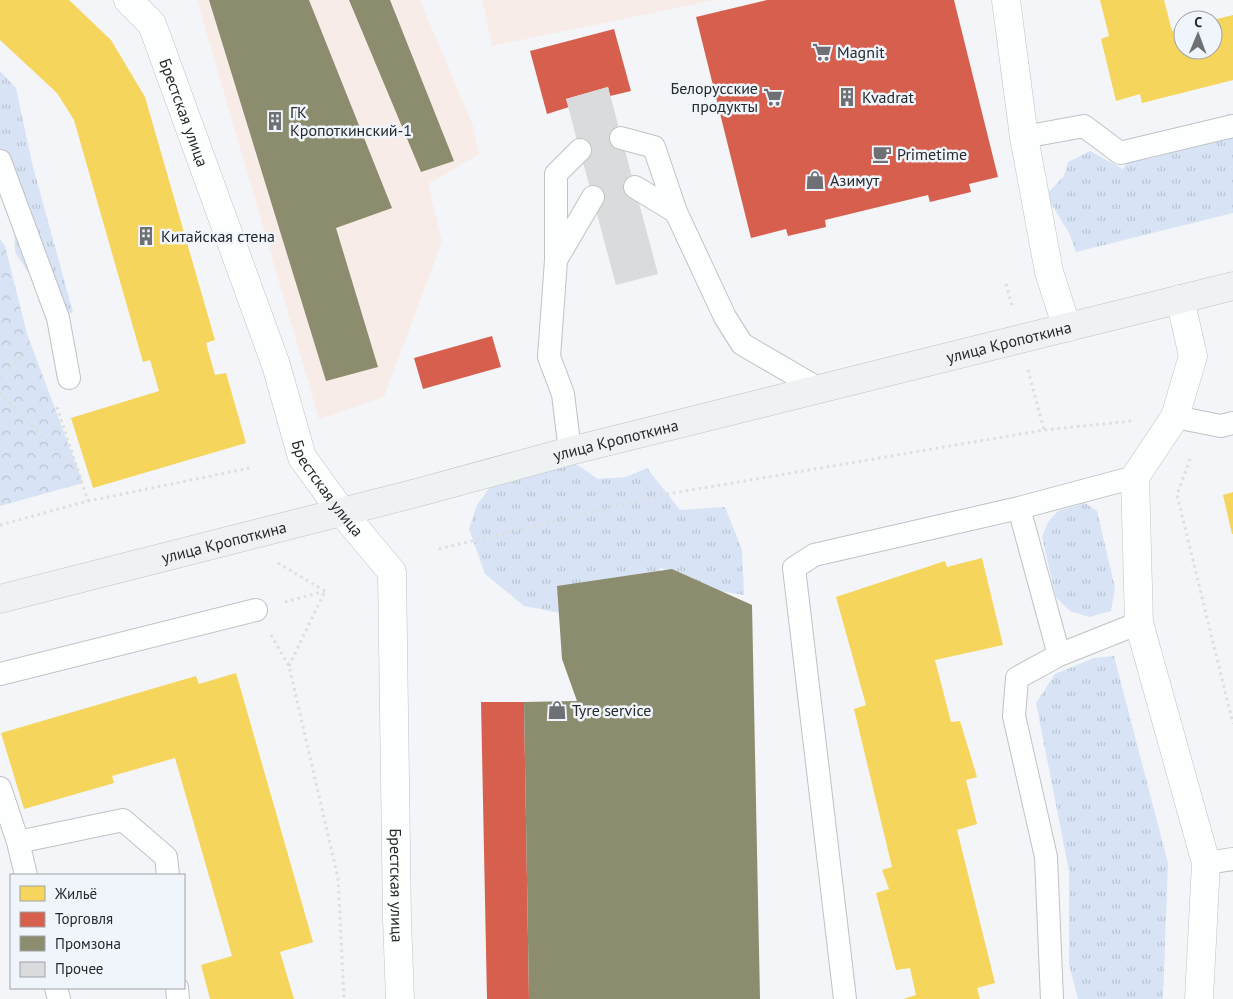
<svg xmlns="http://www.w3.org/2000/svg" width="1233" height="999" viewBox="0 0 1233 999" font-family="'PT Sans',sans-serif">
<defs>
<pattern id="grass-tufts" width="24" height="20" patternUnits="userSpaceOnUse" patternTransform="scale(1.25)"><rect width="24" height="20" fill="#d8e4f5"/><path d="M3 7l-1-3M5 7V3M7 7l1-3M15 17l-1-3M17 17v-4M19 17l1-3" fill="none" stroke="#b9c4d2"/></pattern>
<pattern id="park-crowns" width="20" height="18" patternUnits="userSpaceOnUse" patternTransform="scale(1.25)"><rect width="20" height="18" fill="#d8e4f5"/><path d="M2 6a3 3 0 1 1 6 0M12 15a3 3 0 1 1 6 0" fill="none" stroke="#b9c4d2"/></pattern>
</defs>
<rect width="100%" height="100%" fill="#f3f5f8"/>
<path fill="#f8ece8" d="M 197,0 L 420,0 L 473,126 L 479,154 L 428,184 L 442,242 L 384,397 L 319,419 Z
M 482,0 L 715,0 L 492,46 Z"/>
<path fill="url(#grass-tufts)" d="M 0,71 L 16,88 L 33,167 L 73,312 L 58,318 L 15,252 L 13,195 L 0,170 Z
M 1229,113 L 1233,117 L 1233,213 L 1076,252 L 1069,233 L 1046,195 L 1064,176 L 1068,162 L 1090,151 L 1123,169 L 1133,150 L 1148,159 C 1182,152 1204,138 1229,113 Z
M 562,463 L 576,464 L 598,479 L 626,477 L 647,468 L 680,510 L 725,507 L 742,550 L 744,595 L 694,587 L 660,567 L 657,594 L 591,619 L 524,606 L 485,574 L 469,529 L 477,505 L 493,483 Z
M 1085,503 L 1097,511 L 1115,588 L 1111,611 L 1089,617 L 1070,611 L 1056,597 L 1042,537 L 1048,522 L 1058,511 Z
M 1114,656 L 1168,863 L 1163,999 L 1078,999 L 1069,964 L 1069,871 L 1036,703 L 1055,674 L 1094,658 Z"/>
<path fill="url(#park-crowns)" d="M 0,239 L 5,246 L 27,334 L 83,483 L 0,506 Z"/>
<path fill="#f6d55c" d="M 0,0 L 69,0 L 111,40 L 145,97 L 215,340 L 206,343 L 215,375 L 226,373 L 246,443 L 93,488 L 71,418 L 159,391 L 150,360 L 143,362 L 74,120 L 57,93 L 0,40 Z
M 1100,0 L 1164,0 L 1172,31 L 1183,28 L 1183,50 L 1213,50 L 1213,20 L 1233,15 L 1233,80 L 1142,103 L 1140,94 L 1116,101 L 1101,39 L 1109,36 Z
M 1233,492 L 1233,534 L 1232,534 L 1223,495 Z
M 982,558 L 1003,645 L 935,660 L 951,722 L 960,721 L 977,777 L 966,780 L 977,824 L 957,830 L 995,983 L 977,988 L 980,999 L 903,999 L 916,995 L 910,968 L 896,970 L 876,893 L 889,889 L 882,870 L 892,867 L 854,709 L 866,705 L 836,597 L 945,561 L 947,567 Z
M 236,673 L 313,942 L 280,952 L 294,999 L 210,999 L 201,965 L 232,956 L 175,758 L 112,776 L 114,783 L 24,809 L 1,733 L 196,676 L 199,684 Z"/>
<path fill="#d6604d" d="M 767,0 L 954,0 L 998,177 L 969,184 L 971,192 L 930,202 L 928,195 L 825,220 L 826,227 L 788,236 L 786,229 L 751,238 L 696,17 Z
M 614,29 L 631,91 L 610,96 L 608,87 L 566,99 L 569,107 L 547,114 L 530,51 Z
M 492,336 L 501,367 L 423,389 L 414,358 Z
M 481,702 L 524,702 L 529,999 L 487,999 Z"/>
<path fill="#8c8c6e" d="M 209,0 L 309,0 L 392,208 L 336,228 L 378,367 L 326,381 Z
M 349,0 L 390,0 L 454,161 L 421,172 Z
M 672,569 L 752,605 L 760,999 L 529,999 L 524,702 L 577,701 L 562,659 L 557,586 Z"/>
<path fill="#d9dbdd" d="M 608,87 L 658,274 L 616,285 L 566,99 Z"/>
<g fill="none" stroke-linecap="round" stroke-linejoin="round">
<g stroke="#c0c2c4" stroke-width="24">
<path id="service" d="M 1024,137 L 1084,126 L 1120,153 L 1233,126
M 621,138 L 654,147 L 676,212
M 0,161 L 58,318 L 69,378
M 635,187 L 676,212 L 725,317 L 742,344 L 821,390
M 556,259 L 556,174 L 580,150
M 1175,417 L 1221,426 L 1233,423
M 570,451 L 563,394 L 549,357 L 556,260 L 593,197
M 1019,508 L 1059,655
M 0,674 L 256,610
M 0,788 L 18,842 L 123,820 L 166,857 L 168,875
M 18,842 L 26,875
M 1206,863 L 1233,859
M 56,988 L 59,999
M 177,988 L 178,999
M 845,999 L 794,568 L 814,555 L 1019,508 L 1135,477
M 1052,999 L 1046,857 L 1014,716 L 1017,678 L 1059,655 L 1139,623"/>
</g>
<g stroke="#c0c2c4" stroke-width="29">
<g id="minor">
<path id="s1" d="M 128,0 L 152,24 L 276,365 L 302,457 L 341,511 L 392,572 L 397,919 L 400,999"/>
<path d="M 1006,0 L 1024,137 L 1049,272 L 1067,328"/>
<path d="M 1180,299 L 1193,356 L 1175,417 L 1135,477 L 1139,623 L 1206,863 L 1199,999"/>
</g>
</g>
<g stroke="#c0c2c4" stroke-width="29">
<g id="secondary">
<path id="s2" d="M 0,599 L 420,492 L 570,451 L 1233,286"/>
</g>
</g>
<path stroke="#dddedf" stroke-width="3" stroke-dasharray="2.5 4" stroke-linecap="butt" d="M 1006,284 L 1012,306
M 1028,370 L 1044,430
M 0,378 L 31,346
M 0,393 L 78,472
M 57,407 L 88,501
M 1190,459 L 1177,495 L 1233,724
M 0,525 L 88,501 L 250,468
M 439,549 L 662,495 L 1044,430 L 1131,421
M 278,563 L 325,591
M 285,602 L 325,591
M 271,635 L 289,666 L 338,878 L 344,999
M 289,666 L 325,591"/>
<use href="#service" stroke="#fdfefe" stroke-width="22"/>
<use href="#minor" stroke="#fdfefe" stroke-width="28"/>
<use href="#secondary" stroke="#eff2f2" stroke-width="28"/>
</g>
<defs>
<g id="supermarket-bare" transform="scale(1.5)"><path d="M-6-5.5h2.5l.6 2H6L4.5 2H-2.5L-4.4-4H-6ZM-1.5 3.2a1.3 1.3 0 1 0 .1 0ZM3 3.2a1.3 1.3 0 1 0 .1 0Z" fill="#6e7073" stroke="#f0f5fb" stroke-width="2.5" paint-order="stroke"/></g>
<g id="building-bare" transform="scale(1.5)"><path d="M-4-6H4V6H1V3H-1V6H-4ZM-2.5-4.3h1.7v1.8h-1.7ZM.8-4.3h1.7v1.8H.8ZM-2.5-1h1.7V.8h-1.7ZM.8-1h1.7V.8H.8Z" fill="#6e7073" stroke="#f0f5fb" stroke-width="2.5" paint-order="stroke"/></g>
<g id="cafe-bare" transform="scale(1.5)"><path d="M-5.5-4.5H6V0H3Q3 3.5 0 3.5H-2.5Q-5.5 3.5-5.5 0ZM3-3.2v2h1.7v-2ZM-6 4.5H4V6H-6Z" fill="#6e7073" stroke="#f0f5fb" stroke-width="2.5" paint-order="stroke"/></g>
<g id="shop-bare" transform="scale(1.5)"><path d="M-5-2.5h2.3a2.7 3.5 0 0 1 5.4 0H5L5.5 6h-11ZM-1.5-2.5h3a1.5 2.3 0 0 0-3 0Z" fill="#6e7073" stroke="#f0f5fb" stroke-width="2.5" paint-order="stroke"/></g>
</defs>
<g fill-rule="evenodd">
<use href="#supermarket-bare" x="822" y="52"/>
<use href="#supermarket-bare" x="773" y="97"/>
<use href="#building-bare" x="847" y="97"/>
<use href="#building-bare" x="275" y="121"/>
<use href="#cafe-bare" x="882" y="154"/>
<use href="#shop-bare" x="815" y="180"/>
<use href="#building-bare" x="146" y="236"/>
<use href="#shop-bare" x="557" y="710"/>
</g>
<g text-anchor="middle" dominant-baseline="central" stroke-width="5" stroke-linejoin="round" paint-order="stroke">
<g font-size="16" fill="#27292c" stroke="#f0f5fb" text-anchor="start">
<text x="837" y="52">Magnit</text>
<text x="758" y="88" text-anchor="end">Белорусские<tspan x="758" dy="18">продукты</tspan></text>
<text x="862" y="97">Kvadrat</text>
<text x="290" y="112">ГК<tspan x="290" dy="18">Кропоткинский-1</tspan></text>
<text x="897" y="154">Primetime</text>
<text x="830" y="180">Азимут</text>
<text x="161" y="236">Китайская стена</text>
<text x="572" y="710">Tyre service</text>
</g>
<g font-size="16" fill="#27292c" stroke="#f0f5fb">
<text stroke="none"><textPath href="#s1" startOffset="128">Брестская улица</textPath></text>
<text stroke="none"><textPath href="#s2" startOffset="1041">улица Кропоткина</textPath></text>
<text stroke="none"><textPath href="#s2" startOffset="636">улица Кропоткина</textPath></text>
<text stroke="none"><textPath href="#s1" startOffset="532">Брестская улица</textPath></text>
<text stroke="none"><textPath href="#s2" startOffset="231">улица Кропоткина</textPath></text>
<text stroke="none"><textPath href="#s1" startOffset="952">Брестская улица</textPath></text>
</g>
</g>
<rect x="10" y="874" width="175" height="115" fill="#f0f5fb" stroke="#a0a3a8"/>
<rect x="20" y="886" width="25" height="15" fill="#f6d55c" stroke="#a0a3a8"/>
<text x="55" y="899" font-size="15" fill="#27292c">Жильё</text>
<rect x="20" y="912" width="25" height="15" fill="#d6604d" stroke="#a0a3a8"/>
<text x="55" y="924" font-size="15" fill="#27292c">Торговля</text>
<rect x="20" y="936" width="25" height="15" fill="#8c8c6e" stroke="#a0a3a8"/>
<text x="55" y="949" font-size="15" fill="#27292c">Промзона</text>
<rect x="20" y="962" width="25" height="15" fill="#d9dbdd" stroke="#a0a3a8"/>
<text x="55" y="974" font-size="15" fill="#27292c">Прочее</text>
<g transform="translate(1198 35) rotate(1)"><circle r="24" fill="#f0f5fb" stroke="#a0a3a8"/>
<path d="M0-4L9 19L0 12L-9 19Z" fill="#6e7073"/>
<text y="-8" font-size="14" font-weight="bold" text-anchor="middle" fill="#27292c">С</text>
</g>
</svg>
